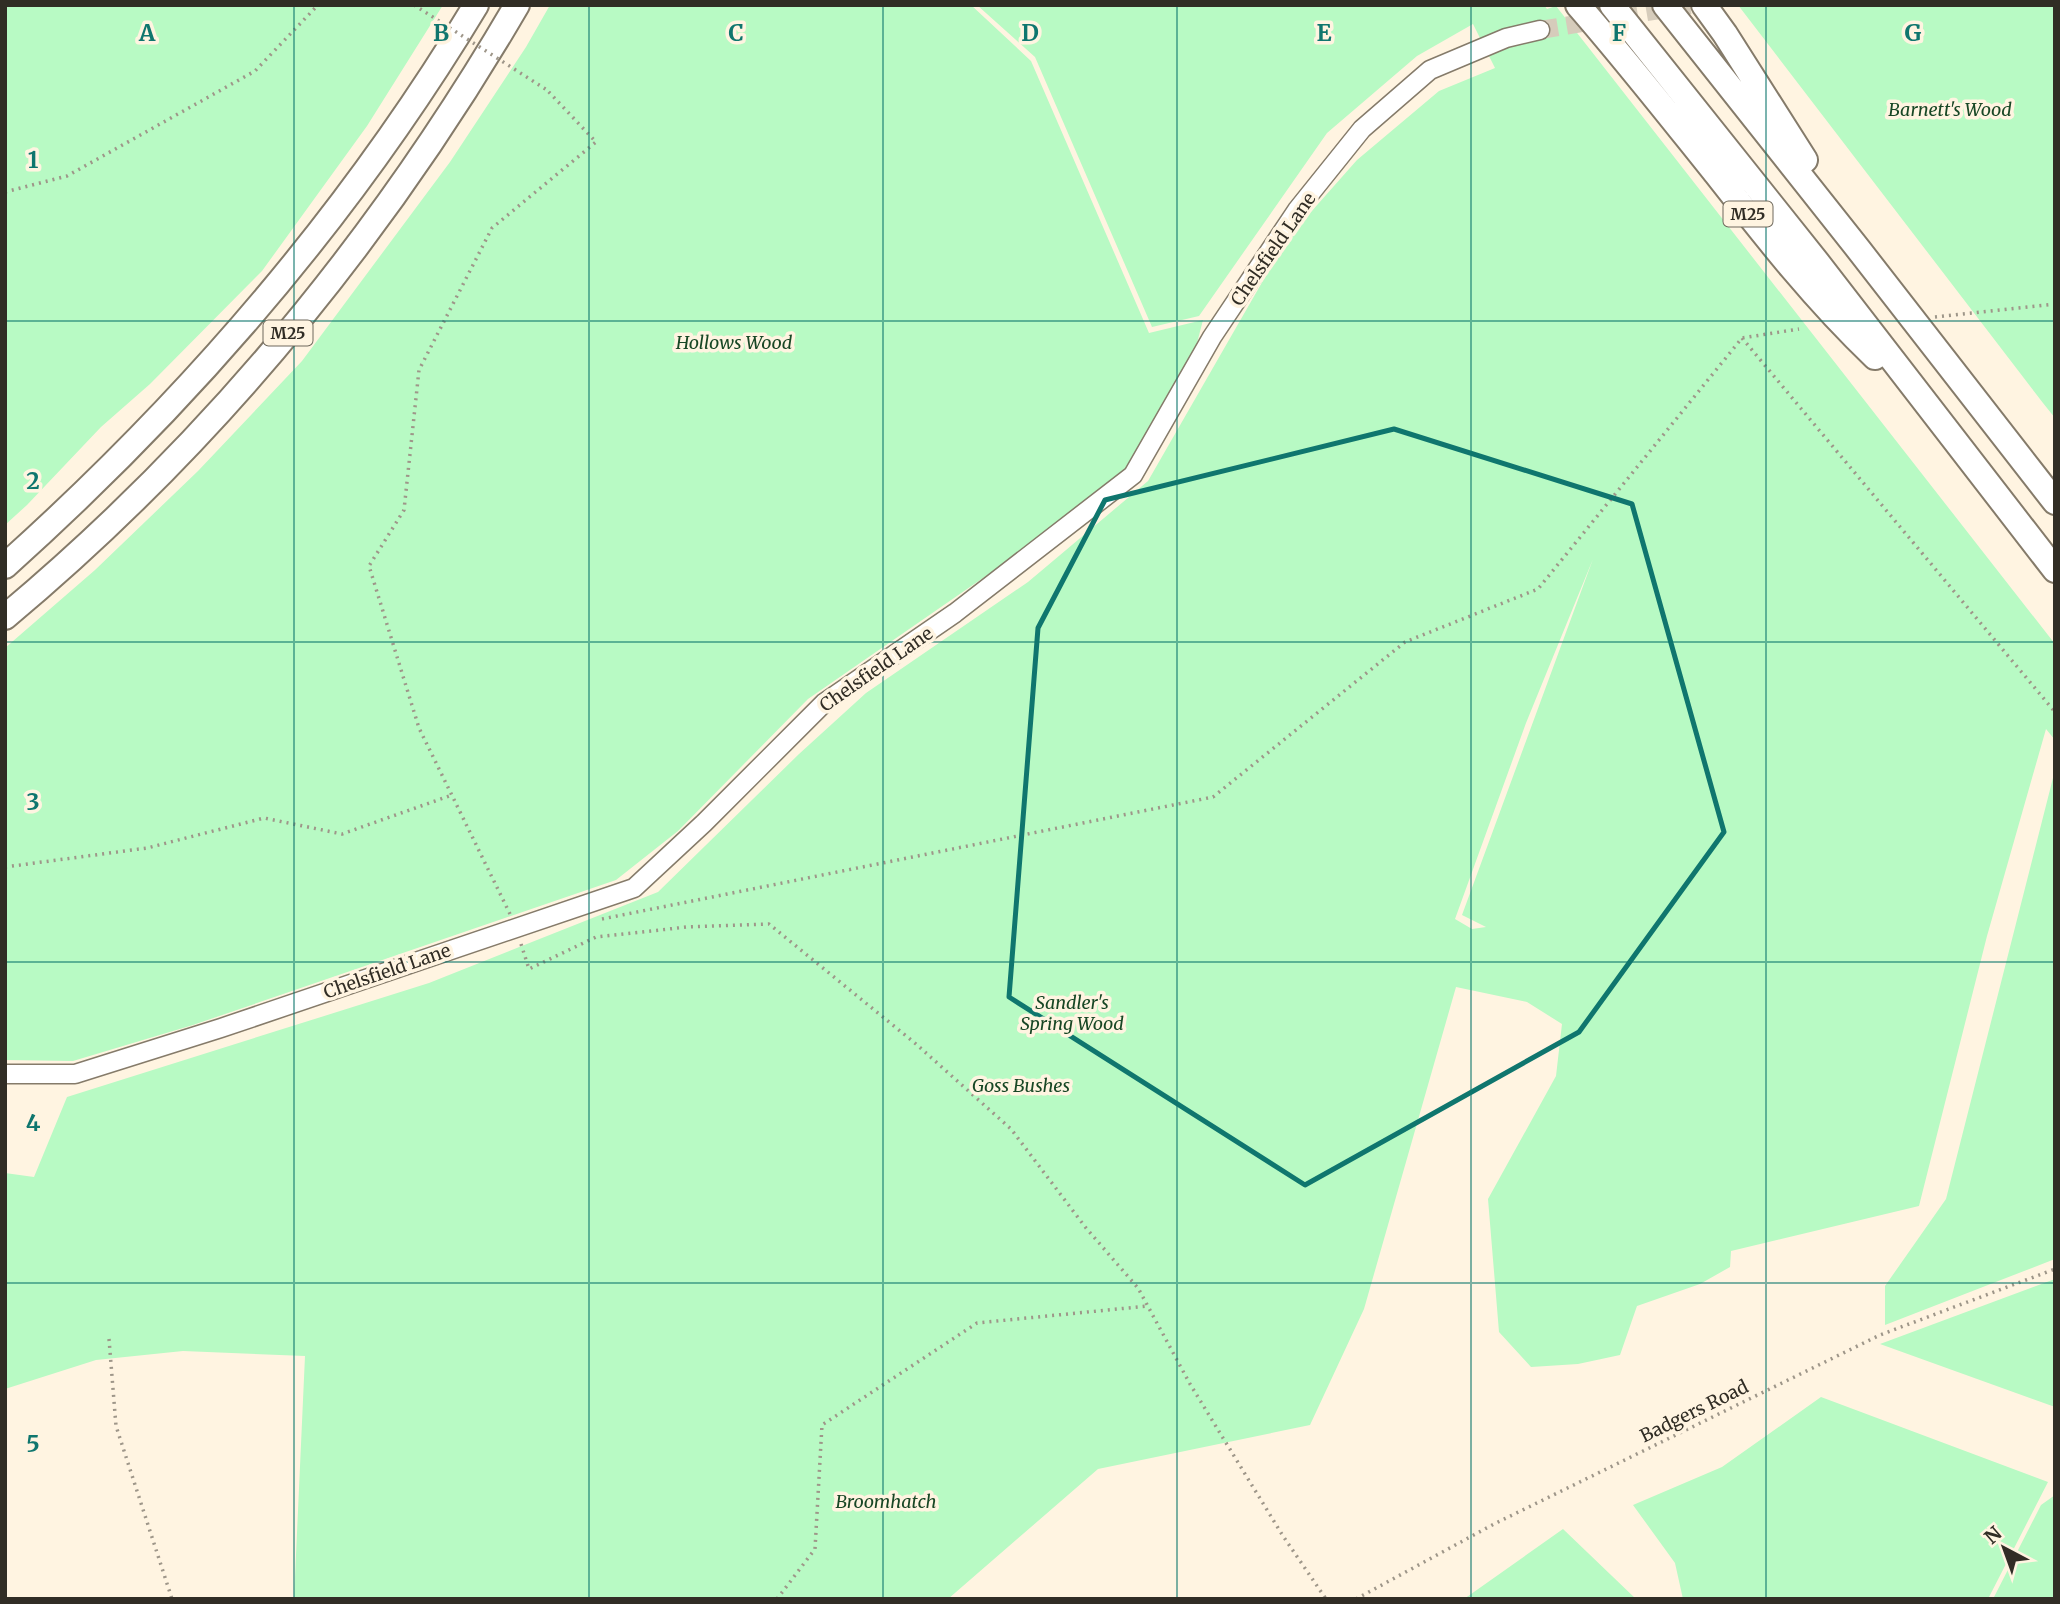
<svg xmlns="http://www.w3.org/2000/svg" width="2060" height="1604" viewBox="0 0 2060 1604" font-family="Merriweather,serif">
<rect width="100%" height="100%" fill="#fff4e1"/>
<path fill="#b8fac4" fill-rule="evenodd" d="M 5,5 L 443,5 L 367,126 L 262,271 L 150,384 L 101,427 L 27,505 L 5,525 Z
M 550,5 L 971,5 L 1031,61 L 1149,333 L 1203,320 L 1196,347 L 1126,470 L 1045,535 L 808,699 L 678,831 L 616,880 L 193,1025 L 73,1061 L 5,1060 L 5,648 L 95,570 L 198,471 L 302,361 L 450,162 L 526,47 Z
M 977,5 L 1544,5 L 1547,9 L 1556,6 L 2055,644 L 2055,740 L 2046,729 L 1987,936 L 1919,1206 L 1731,1251 L 1730,1267 L 1700,1284 L 1637,1306 L 1620,1355 L 1578,1364 L 1531,1367 L 1499,1332 L 1488,1199 L 1556,1076 L 1562,1024 L 1527,1002 L 1456,987 L 1364,1309 L 1310,1425 L 1098,1469 L 948,1599 L 294,1599 L 305,1356 L 183,1351 L 96,1360 L 5,1389 L 5,1173 L 34,1177 L 67,1097 L 429,983 L 658,892 L 799,754 L 866,693 L 1028,582 L 1148,481 L 1287,239 L 1357,160 L 1439,91 L 1495,68 L 1473,24 L 1417,56 L 1327,133 L 1199,316 L 1152,327 L 1035,57 ZM 1593,559 L 1462,915 L 1486,927 L 1472,929 L 1455,919 L 1526,723 Z
M 1738,5 L 2055,5 L 2055,418 L 2043,403 Z
M 2055,770 L 2055,1259 L 1885,1325 L 1885,1286 L 1946,1199 Z
M 2055,1279 L 2055,1407 L 1880,1344 Z
M 1821,1397 L 2048,1482 L 1988,1599 L 1683,1599 L 1675,1563 L 1633,1505 L 1722,1467 Z
M 2055,1495 L 2055,1599 L 1993,1599 L 2041,1505 Z
M 1563,1529 L 1636,1599 L 1464,1599 Z"/>
<g fill="none" stroke-linecap="round" stroke-linejoin="round">
<path stroke="#d6ccbb" stroke-width="18" stroke-dasharray="18 9" stroke-linecap="butt" d="M 1540,30 L 1690,5"/>
<g stroke="#857b6a" stroke-width="21">
<path id="minor" d="M 5,1074 L 75,1074 L 221,1028 L 634,888 L 704,823 L 824,703 L 955,613 L 1133,475 L 1212,337 L 1297,210 L 1362,129 L 1430,70 L 1506,38 L 1540,30"/>
</g>
<g stroke="#857b6a" stroke-width="28">
<path id="highway" d="M 1578,5 C 1625,59 1669,115 1714,171 C 1765,236 1815,300 1875,357
M 1612,5 L 1817,262 L 2055,570
M 1665,5 L 1859,250 L 2055,502
M 1704,5 L 1725,34 L 1805,160
M 5,566 C 188,402 349,216 476,5
M 5,617 C 211,445 382,236 517,5"/>
</g>
<path stroke="#9e9689" stroke-width="3.5" stroke-dasharray="2 5" stroke-linecap="butt" d="M 5,192 L 67,176 L 255,71 L 318,5
M 1935,317 L 2055,304
M 1742,338 L 2055,712
M 5,867 L 147,848 L 264,818 L 342,834 L 452,795
M 510,914 L 419,728 L 369,566 L 404,510 L 419,370 L 492,228 L 596,142 L 547,90
M 602,919 L 1213,797 L 1405,642 L 1538,589 L 1742,338 L 1799,329
M 521,944 L 529,969 L 596,937 L 687,927 L 769,924 L 916,1044 L 1011,1129 L 1086,1228 L 1138,1288 L 1190,1384 L 1283,1536 L 1326,1599
M 109,1339 L 116,1426 L 172,1599
M 777,1599 L 815,1549 L 822,1425 L 977,1323 L 1148,1306
M 1356,1599 L 1494,1524 L 1880,1335 L 2055,1269"/>
<use href="#minor" stroke="#fff" stroke-width="18"/>
<use href="#highway" stroke="#fff" stroke-width="24"/>
<path stroke="#9e9689" stroke-width="3.5" stroke-dasharray="2 5" stroke-linecap="butt" d="M 414,5 L 547,90"/>
</g>
<path fill="none" stroke="#0f766e" stroke-width="5" stroke-linejoin="round" d="M 1394,429 L 1632,504 L 1724,832 L 1579,1032 L 1305,1185 L 1009,997 L 1038,628 L 1105,500 Z"/>
<path fill="none" stroke="#0f766e" stroke-width="2" stroke-opacity="0.55" d="M 294,5 L 294,1599M 589,5 L 589,1599M 883,5 L 883,1599M 1177,5 L 1177,1599M 1471,5 L 1471,1599M 1766,5 L 1766,1599M 5,321 L 2055,321M 5,642 L 2055,642M 5,962 L 2055,962M 5,1283 L 2055,1283"/>
<g text-anchor="middle" dominant-baseline="central" stroke-width="7" stroke-linejoin="round" paint-order="stroke">
<g fill="#fff4e1" stroke="#6f695d" stroke-width="2">
<rect x="1723.5" y="201.5" width="49" height="25" rx="5"/>
<rect x="263.5" y="320.5" width="49" height="25" rx="5"/>
</g>
<g font-size="16" font-weight="bold" fill="#312d25">
<text x="1748" y="214">M25</text>
<text x="288" y="333">M25</text>
</g>
<g font-size="18" font-style="italic" fill="#184725" stroke="#fff4e1">
<text x="1950" y="109">Barnett's Wood</text>
<text x="734" y="342">Hollows Wood</text>
<text x="1072" y="1002">Sandler's<tspan x="1072" dy="21">Spring Wood</tspan></text>
<text x="1021" y="1085">Goss Bushes</text>
<text x="886" y="1501">Broomhatch</text>
</g>
<g font-size="18" fill="#312d25" stroke="#fff4e1">
<text transform="translate(1273 249) rotate(-55)">Chelsfield Lane</text>
<text transform="translate(876 669) rotate(-35)">Chelsfield Lane</text>
<text transform="translate(387 971) rotate(-19)">Chelsfield Lane</text>
<text transform="translate(1694 1411) rotate(-26)">Badgers Road</text>
</g>
</g>
<g font-size="23" text-anchor="middle" font-weight="bold" fill="#0f766e" stroke="#fff4e1" stroke-width="7" stroke-linejoin="round" paint-order="stroke">
<text x="147" y="41">A</text>
<text x="441" y="41">B</text>
<text x="736" y="41">C</text>
<text x="1030" y="41">D</text>
<text x="1324" y="41">E</text>
<text x="1619" y="41">F</text>
<text x="1913" y="41">G</text>
<text x="33" y="168">1</text>
<text x="33" y="489">2</text>
<text x="33" y="810">3</text>
<text x="33" y="1131">4</text>
<text x="33" y="1452">5</text>
</g>
<rect width="2060" height="1604" fill="none" stroke="#312d25" stroke-width="14"/>
<g transform="translate(2004 1548) rotate(319)" stroke="#fff4e1" stroke-width="5" paint-order="stroke">
<path d="M0-5L12 26L0 18L-12 26Z" fill="#312d25"/>
<text y="-10" font-size="19" font-weight="bold" text-anchor="middle" fill="#312d25">N</text>
</g>
</svg>
